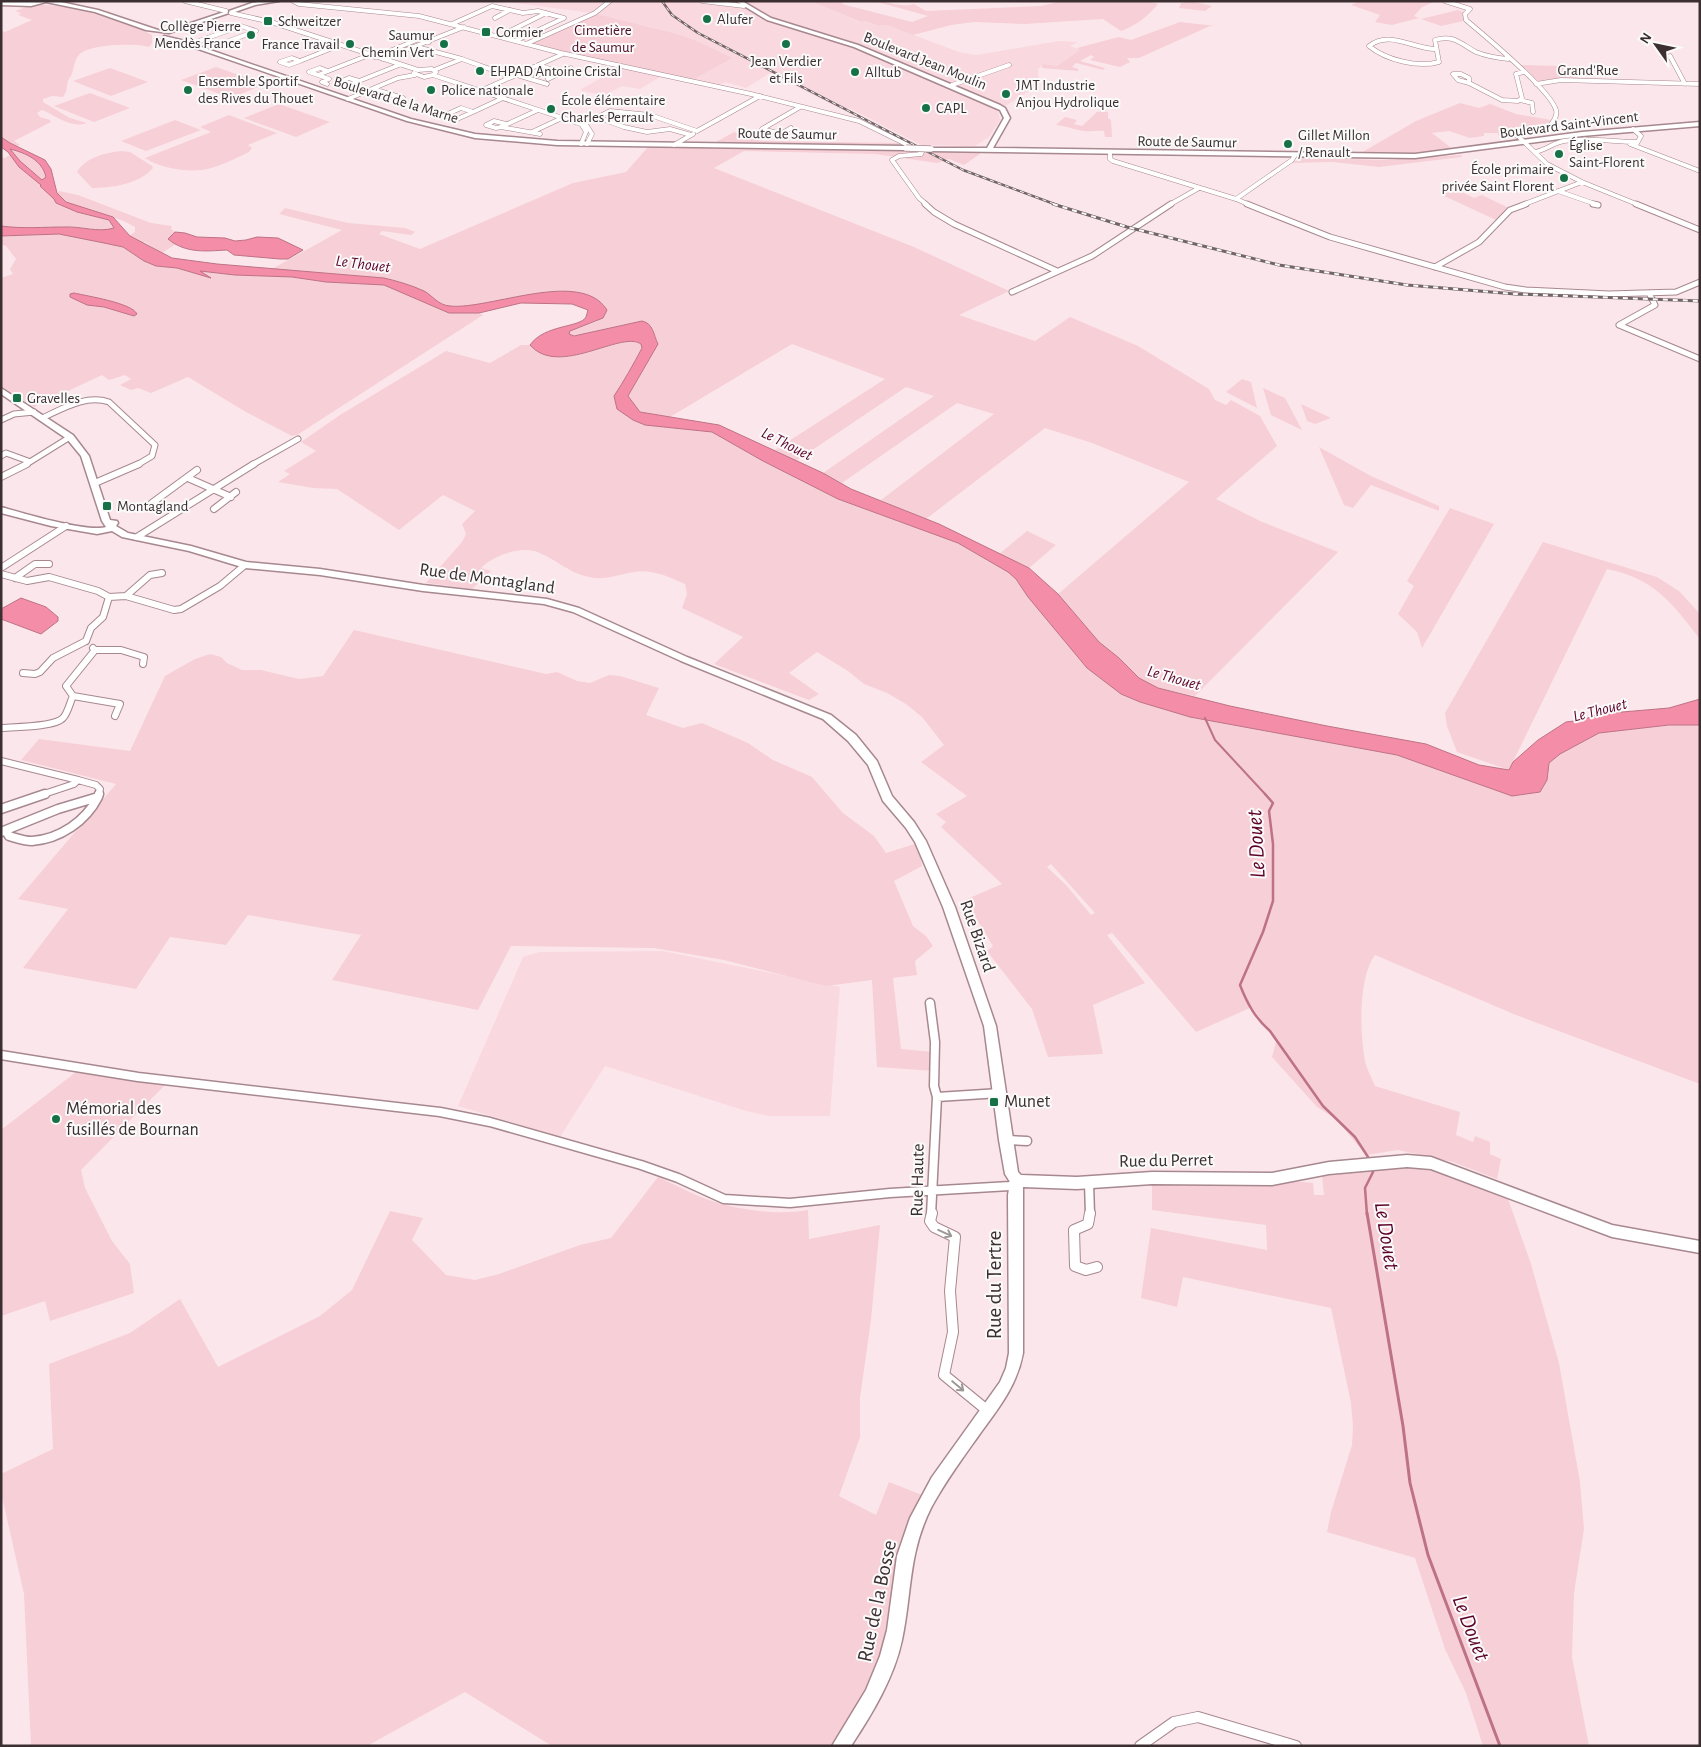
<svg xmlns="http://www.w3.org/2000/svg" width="1701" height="1747" viewBox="0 0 1701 1747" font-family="'Alegreya Sans',sans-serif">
<rect width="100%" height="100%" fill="#fbe7eb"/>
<path fill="#fad8df" d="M 500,1 L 810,1 L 860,22 L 865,21 L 879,26 L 887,25 L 959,52 L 976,55 L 1059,41 L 1078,42 L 1070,46 L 1081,50 L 1057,66 L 1042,66 L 1038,69 L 1039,84 L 998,111 L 1000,120 L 989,137 L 975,146 L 921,145 L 849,108 L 841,109 L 770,73 L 746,88 L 725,82 L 718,86 L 665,74 L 640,89 L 622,86 L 603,96 L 580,90 L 620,67 L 524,44 L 591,13 Z
M 663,951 L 840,987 L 830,1116 L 769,1116 L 746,1111 L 605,1066 L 560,1137 L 458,1106 L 523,957 L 539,952 Z"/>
<path fill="#f7cfd7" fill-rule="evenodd" d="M 810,1 L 843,1 L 842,4 L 912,22 L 928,16 L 874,1 C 888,1 900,8 914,4 L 926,11 L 1041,6 L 1062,1 L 1147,1 L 1158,4 C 1147,17 1137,25 1121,31 L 1103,19 L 1024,24 L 974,22 L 951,25 L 913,35 L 887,25 L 879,26 L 865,21 L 861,22 Z
M 1190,1 L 1212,6 L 1205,11 L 1179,8 L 1181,3 Z
M 1359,1 L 1436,1 L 1422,7 L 1414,16 L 1419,18 L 1392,25 L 1375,22 L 1380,15 L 1351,5 Z
M 32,5 C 66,3 122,19 152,35 L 152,43 L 149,47 C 135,43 89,44 79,55 C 72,63 75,73 68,80 L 66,92 L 63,97 L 52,96 L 43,99 L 43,102 L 70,118 L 87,123 C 71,129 55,115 42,110 L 37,113 L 40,117 L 50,120 L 51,122 L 14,141 L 20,145 L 17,146 L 4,140 L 1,141 L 1,31 L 5,32 L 32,20 L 18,15 L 21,13 L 15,11 Z
M 1458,10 L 1464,12 L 1464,21 L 1441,26 L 1421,19 Z
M 596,14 L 677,34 L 699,42 L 732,58 L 692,80 L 531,44 Z
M 1180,22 L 1216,26 L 1210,26 L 1139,58 L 1127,58 L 1130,62 L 1120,67 L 1090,60 L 1094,57 L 1091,55 L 1080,61 L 1105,68 L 1103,70 L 1076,63 L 1072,67 L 1078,69 L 1078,71 L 1042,68 L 1043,64 L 1057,66 L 1080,50 L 1077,48 L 1119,37 L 1131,40 Z
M 1520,65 L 1594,67 L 1596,71 L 1574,72 L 1580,80 L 1537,82 Z
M 216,67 L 265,84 L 231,98 L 181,80 Z
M 110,68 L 148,82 L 111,96 L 73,81 Z
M 90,93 L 130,108 L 94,122 L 54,106 Z
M 1460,103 L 1479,108 L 1490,104 L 1516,114 L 1551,120 L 1544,126 L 1514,131 L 1510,138 L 1500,137 L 1497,133 L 1484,133 L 1484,136 L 1470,138 L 1449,131 L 1432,133 L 1454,150 L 1418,153 L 1359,154 L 1416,121 Z
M 279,104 L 330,122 L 296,137 L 244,118 Z
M 1102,111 L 1108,112 L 1108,118 L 1111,120 L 1112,137 L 1105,137 L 1104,131 C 1098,130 1091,132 1084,131 C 1076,130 1066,126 1056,125 L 1065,117 L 1077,120 L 1074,124 L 1082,126 L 1097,112 Z
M 229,115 L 277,133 L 248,145 L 252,148 L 249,152 C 234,159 217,168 202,170 C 184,172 160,168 145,158 L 211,132 L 200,127 Z
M 175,120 L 201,130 L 146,151 L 121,141 Z
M 734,132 L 761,141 L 902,143 L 907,146 L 742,148 L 979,152 L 980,154 L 964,165 L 949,159 L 937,163 L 875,154 L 744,151 L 714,168 L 914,247 L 1009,291 L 959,315 L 1035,341 L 1070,317 L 1138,346 L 1209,389 L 1215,400 L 1226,405 L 1231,400 L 1260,416 L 1277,446 L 1216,499 L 1260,521 L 1338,552 L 1195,696 L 1158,688 L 1139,678 L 1119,658 L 1099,642 L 1058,594 L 1189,482 L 1092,443 L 1045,428 L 926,519 L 881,500 L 994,414 L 957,403 L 842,483 L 823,473 L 934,396 L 906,387 L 796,461 L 775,450 L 885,379 L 792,344 L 670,417 L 640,412 L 628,397 L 658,344 L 652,326 L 633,323 L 574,336 L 569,334 L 570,331 L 598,321 L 604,305 L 588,295 L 550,291 L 478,305 L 449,306 L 437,301 L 425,292 L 400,282 L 336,274 L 272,269 L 342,230 L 279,214 L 285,208 L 348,223 L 405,228 L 415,232 L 411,235 L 382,231 L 379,234 L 420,249 L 573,183 L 626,172 L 648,147 L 675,147 L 684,142 L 716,142 Z
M 10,149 C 44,157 43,169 54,198 L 59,191 L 78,195 L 151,223 L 172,226 L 171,229 L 175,232 L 172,234 L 170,241 L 176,244 L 162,253 L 145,242 L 124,248 L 144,261 L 156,266 L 177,268 L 209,277 L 199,270 L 235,275 L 292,277 L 326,282 L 384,285 L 449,313 L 479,313 L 483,315 L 297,435 L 292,436 L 246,412 L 188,377 L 151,393 L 138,388 L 131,390 L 120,385 L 131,379 L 125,375 L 109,380 L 102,375 L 34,407 L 1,386 L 1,278 L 13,274 L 10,269 L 16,259 L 6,246 L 1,244 L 1,236 C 19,237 38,234 56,234 C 83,235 109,250 135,232 L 135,227 C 119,218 102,213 84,214 L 109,220 L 114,229 C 97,233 81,227 64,227 C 43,227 23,229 1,226 L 1,157 L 5,158 L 10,155 ZM 74,293 L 132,309 L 134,316 L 104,307 L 87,305 L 70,297 Z
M 121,151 L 130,152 L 152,166 L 153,168 C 140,184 111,188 92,188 L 77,172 C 86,157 105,153 121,151 Z
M 1461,155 L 1462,157 L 1379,167 L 1332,162 L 1291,163 L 1302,158 L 1384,160 Z
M 1456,189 L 1474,198 L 1482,195 L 1509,208 L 1496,220 L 1440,194 Z
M 630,340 L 641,344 L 642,348 L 620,388 L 645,425 L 712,432 L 763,461 L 838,499 L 958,543 L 1008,572 L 1016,579 L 1028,597 L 1087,668 L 1121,694 L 1140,702 L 1190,717 L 1397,755 L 1512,796 L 1540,792 L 1547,780 L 1549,763 L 1560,754 L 1599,733 L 1669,725 L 1700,725 L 1700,1084 L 1516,1015 L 1375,955 C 1358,978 1360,1033 1365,1061 C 1367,1070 1372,1078 1375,1086 L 1460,1112 L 1456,1135 L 1473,1142 L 1475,1136 L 1490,1142 L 1490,1154 L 1501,1159 L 1497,1179 L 1453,1162 L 1398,1150 L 1366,1155 L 1336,1119 L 1317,1107 L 1272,1057 L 1276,1042 L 1252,1007 L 1196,1032 L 1112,933 L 1107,935 L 1145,983 L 1093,1005 L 1103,1054 L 1048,1057 L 1032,1009 L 987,951 L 993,946 L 965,900 L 1002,884 L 941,827 L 946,822 L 936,814 L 967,796 L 921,762 L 944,745 L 922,717 L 906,704 L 887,693 L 864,684 L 848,671 L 817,652 L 789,673 L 819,694 L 809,700 L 714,664 L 743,637 L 682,608 L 687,594 L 685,584 C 669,577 652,569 634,572 C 619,574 604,581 589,577 C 568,573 552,556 534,551 C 517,547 493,556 481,568 L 491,571 L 472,589 L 426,583 L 462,542 L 466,534 L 462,524 L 475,511 L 443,495 L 399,530 L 337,489 L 313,488 L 278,482 L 290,474 L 284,471 L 316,451 L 301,442 L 340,415 L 446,351 L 490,363 L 521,345 L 530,345 L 534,350 L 616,343 ZM 1051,864 L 1095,913 L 1091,915 L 1067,886 L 1047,867 Z
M 1242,379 L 1251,382 L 1257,408 L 1226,392 Z
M 1263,388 L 1285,398 L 1302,430 L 1271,415 Z
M 1301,404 L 1331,418 L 1315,424 L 1307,421 Z
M 1319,447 L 1371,476 L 1439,506 L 1439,511 L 1371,485 L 1353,508 L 1344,505 Z
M 1450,508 L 1494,524 L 1422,648 L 1417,632 L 1398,614 L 1414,586 L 1407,581 Z
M 1027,531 L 1056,545 L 1029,568 L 999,554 Z
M 1543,542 L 1657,577 L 1679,591 L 1700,614 L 1700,639 C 1671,602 1655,579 1607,569 L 1509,770 L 1457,752 L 1447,726 L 1445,713 Z
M 354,630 L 546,674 L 557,672 L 577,681 L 590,683 L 609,675 L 620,676 L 659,688 L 646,715 L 683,728 L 702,723 L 748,743 L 773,760 L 812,777 L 843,813 L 874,836 L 886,853 L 918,843 L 922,866 L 894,881 L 913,926 L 926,936 L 933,946 L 915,961 L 917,975 L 893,978 L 901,1049 L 933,1052 L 934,1071 L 877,1067 L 872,980 L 826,986 L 724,960 L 654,948 L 511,946 L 478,1010 L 332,980 L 361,935 L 248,915 L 226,945 L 170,937 L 136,989 L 23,968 L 68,909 L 18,899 L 116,784 L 21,760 L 39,739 L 130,751 L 165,676 L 195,659 L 210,654 L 221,657 L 227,663 L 242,670 L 261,670 L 299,679 L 323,676 Z
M 76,1072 L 165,1085 L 81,1170 L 85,1188 L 112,1241 L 130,1264 L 134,1293 L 50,1321 L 45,1301 L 1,1316 L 1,1130 Z
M 1408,1167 L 1440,1172 L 1507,1196 L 1531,1264 L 1559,1363 L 1580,1482 L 1584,1529 L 1574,1593 L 1572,1657 L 1589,1746 L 1483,1746 L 1466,1693 L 1445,1649 L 1415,1558 L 1327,1532 L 1331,1512 L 1352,1445 L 1353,1426 L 1351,1403 L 1331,1308 L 1183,1277 L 1177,1307 L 1141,1298 L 1151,1228 L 1267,1250 L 1266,1225 L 1152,1210 L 1152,1179 L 1303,1182 L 1313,1183 L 1314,1195 L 1324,1195 L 1322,1176 Z
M 658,1177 C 676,1185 695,1196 715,1202 C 744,1211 778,1215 808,1210 L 809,1239 L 880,1225 L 871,1320 L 860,1398 L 860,1437 L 839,1496 L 876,1515 L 889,1482 L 922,1495 L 899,1555 L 886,1625 L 883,1657 L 862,1703 L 832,1746 L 552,1746 L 465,1692 L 367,1746 L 31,1746 L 24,1594 L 1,1492 L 1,1474 L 53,1449 L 49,1364 L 130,1333 L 180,1299 L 218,1367 L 320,1316 L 352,1290 L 390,1211 L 423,1218 L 412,1240 L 446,1275 L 475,1280 L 499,1274 L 580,1245 L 611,1238 Z"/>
<path fill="#f48ea8" stroke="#bd7285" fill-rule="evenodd" d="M 1,137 L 10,143 L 45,160 L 51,169 L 57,193 L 66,202 L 113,217 L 130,236 L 172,258 L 217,264 L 384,278 C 397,281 411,285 424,291 C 433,296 438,305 450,306 C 490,310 581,268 607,310 L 603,318 L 570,331 L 569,334 L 574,336 L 642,321 C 654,324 653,334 658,344 L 628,396 L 640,412 L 719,425 L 823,473 L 851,489 L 939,524 L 1029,568 L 1058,594 L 1099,642 L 1119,658 L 1139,678 L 1158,688 L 1230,706 L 1327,726 L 1426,744 L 1479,765 L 1509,770 L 1513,762 L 1538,740 L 1566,722 L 1582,720 L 1599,714 L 1669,708 L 1700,699 L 1700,725 L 1669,725 L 1599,733 L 1560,754 L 1549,763 L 1547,780 L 1540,792 L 1512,796 L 1397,755 L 1190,717 L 1140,702 L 1121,694 L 1087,668 L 1028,597 L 1016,579 L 1008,572 L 958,543 L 838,499 L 763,461 L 712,432 L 645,425 L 633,420 L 617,409 L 614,396 C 624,381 633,365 642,348 L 641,344 C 621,330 559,378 530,345 C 545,324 580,328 586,317 C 587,315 587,312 588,310 L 572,304 L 521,303 L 479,313 L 449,313 L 384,285 L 326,282 L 292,277 L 235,275 L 200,271 L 211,278 L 177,268 L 156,266 L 144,261 L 123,247 L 104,243 L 59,234 L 1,236 L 1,226 C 23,229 43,227 64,227 C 81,226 98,233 114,228 L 109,220 L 77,212 L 56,203 L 54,199 L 40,186 L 41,185 L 19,167 L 8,152 L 1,147 ZM 10,149 C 26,153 42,160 46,177 L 42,180 L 20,161 Z
M 175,232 L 185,233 L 197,237 L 225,238 L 235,241 L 246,240 L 257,237 L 278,238 L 303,250 L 288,259 L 280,259 L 234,255 L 227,250 C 207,251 186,254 168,239 Z
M 74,293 C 87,296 132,303 137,314 L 134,316 L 104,307 L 87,305 L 70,297 L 70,294 Z
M 21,598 L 46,607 L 58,617 L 58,621 L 41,634 L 1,619 L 1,609 Z"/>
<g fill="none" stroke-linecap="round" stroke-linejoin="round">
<path stroke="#bd7285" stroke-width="2" d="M 1205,718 L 1215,740 L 1266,795"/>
<path stroke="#bd7285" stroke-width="2.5" d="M 1265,794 L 1273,803 L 1269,811 L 1273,844 L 1273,901 L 1263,932 L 1240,985 C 1247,1003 1255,1018 1270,1031 L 1323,1106 L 1355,1137 L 1370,1160
M 1367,1215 L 1365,1188 L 1373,1172 L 1372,1168"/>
<path stroke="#bd7285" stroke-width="3" d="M 1367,1213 L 1403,1426 L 1410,1483 L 1428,1555 L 1500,1746"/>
<g stroke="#a7888f" stroke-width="5">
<path id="street-far4" d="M 185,1 L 226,11
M 293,1 L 299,4 L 419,16 L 561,53 L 751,94 L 859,121 L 922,152 L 921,154
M 702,1 L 744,6
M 1445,1 L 1470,9 L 1465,14 L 1466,20 C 1484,35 1551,91 1556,110 C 1558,116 1553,122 1549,127 L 1519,132 L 1517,136
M 231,13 L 271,22 L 418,70 L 432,69 L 436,72 L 433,75
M 495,18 L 510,10
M 452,24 L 492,6 L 523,13 L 538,11 L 564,18 L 515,41
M 510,31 L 546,13
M 199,41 L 241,26 L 256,31 L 218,45
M 526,44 L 595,13 L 610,1
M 417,47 L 462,59 L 512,77
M 1435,49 C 1411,48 1389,30 1369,46 C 1386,60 1418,68 1439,62 L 1435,40 C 1453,34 1461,44 1476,52 C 1486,56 1497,58 1508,59
M 1670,56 L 1685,84
M 375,57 L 419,39 L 429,42
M 292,58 L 300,61 L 289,65 L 280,62 Z
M 383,59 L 464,27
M 300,61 L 340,45
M 434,70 L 462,59
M 328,71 L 320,68 L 309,72 L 318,75 L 369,55
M 414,73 L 424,77 L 433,75
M 1453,74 L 1461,74 L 1469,78 L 1469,83 L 1458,80 Z
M 318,75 L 329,79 L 322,82 L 327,84
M 433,75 L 587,126 L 592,134 L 587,144
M 517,75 L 547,84
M 536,76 L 550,69 L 538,65
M 548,79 L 571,68
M 359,81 L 349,78 L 340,82 L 349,85 L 399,65
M 1469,83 L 1502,100 L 1518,101 L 1522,98 L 1516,74 L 1523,72
M 1536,84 L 1561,80 L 1700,84
M 952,85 L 1009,65
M 373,89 L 403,98 L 395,102
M 480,91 L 563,54
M 348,99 L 398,78 L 415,75
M 1520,100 L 1532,103 L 1533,112
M 461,108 L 473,112 L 455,120 L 441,117 Z
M 538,110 L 501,127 L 540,134
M 473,112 L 503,98
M 597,117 L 624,127 L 647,132 L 670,129 L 691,135
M 582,125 L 610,111 L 650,115 L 697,131 L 760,96
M 501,127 L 496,128 L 486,125 L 494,121 L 506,124
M 791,128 L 781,134 L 762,129 L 800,107
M 1633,129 L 1641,136 L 1636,145
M 532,132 L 562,118
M 1520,138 L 1547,164 L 1582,182 L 1639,205
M 581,144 L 586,132 L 582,125
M 1630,144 L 1700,171
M 674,145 L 693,134
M 1110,152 L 1110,159 L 1113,161 L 1236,199 L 1250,205
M 1535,152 C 1546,150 1553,143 1564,141 C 1588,137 1613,142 1637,142
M 921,154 L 899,156 L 892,160 L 919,198 L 927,205
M 1558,191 L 1598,205
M 1236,199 L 1292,160 L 1295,155
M 1169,205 L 1199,188
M 1522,205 L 1582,182"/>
</g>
<g stroke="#a7888f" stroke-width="7">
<path id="street-far3" d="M 925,204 L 934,212 L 954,224 L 1057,271
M 1247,204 L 1330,237 L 1505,287 L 1526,290 L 1609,294 L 1676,292 L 1700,282
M 1593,204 L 1598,205
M 1636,204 L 1700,230
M 1435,267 L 1479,242 L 1510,210 L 1526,204
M 1012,292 L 1092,256 L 1171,204
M 1649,293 L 1655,305 L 1619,325 L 1700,359
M 42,418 C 62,409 86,394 109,402 L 155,445 L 152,456 L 137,465
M 1,420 L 14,414 L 34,412
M 1,456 L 6,453 L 28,461
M 25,465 L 70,437
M 252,465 L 298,439"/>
</g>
<g stroke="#a7888f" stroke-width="8">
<path id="street-far2" d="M 1,477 L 27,464
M 188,478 L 231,497
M 95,483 L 139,464
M 152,503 L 197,470
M 214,509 L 236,492
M 137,537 L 254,464
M 1,568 L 66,526
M 1,574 L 27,581 L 49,577 L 98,591 L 109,597
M 15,578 L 35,564 L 49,564
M 126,596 L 150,575 L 162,573
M 109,597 L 126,596 L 174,610 L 181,609 L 220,586 L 245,565
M 86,641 L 91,628 L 103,617 L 109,597
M 93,648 L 95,650 L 121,650 L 144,657 L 143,664
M 95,650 L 66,686 L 73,696 L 120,704 L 115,716
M 23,673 L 35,674 L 40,672 L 53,658 L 86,641
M 1,728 C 15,727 55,727 63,718 C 68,713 70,702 73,696
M 1,761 L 78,780 L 74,784 L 41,795
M 78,780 L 96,785 L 100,789 L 98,795"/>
</g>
<g stroke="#a7888f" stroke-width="11">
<path id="street-far1" d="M 1,809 L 45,794
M 6,831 L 9,836 C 16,838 24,841 32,841 C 60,839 86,821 98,797
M 1,832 L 58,809 L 98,797 L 99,794
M 930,1003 L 935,1042 L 934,1086 L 937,1097 L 931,1215
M 1,1055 L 138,1077 L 440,1112 L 490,1122 L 641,1165 L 678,1178 L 724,1199 L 790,1203 L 890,1193 L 1010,1186 L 1017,1182
M 937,1097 L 1000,1093
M 1006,1140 L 1027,1141
M 1089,1182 L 1090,1215"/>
</g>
<g stroke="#a7888f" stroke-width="12">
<path id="street" d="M 932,1213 L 930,1221 L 934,1227 L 955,1237 L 950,1291 L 953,1332 L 944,1375 L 988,1411
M 1090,1213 L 1088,1224 L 1074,1230 L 1075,1266 L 1086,1270 L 1097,1267
M 1140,1746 L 1174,1722 L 1198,1717 L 1296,1746"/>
</g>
<g stroke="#a7888f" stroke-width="3">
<path id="secondary" d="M 1,1 L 56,1 L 98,10 L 164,32 L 224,12 L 229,13 L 169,33 L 146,30 L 95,12 L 46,2 L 31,6 L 1,5 Z
M 263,1 L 279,1 L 255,5 L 232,13 L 229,11 L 252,3 Z
M 736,1 L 742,1 L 771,18 L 858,45 L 1000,105 L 1005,108 L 1010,118 L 993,148 L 1415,154 L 1582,132 L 1700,122 L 1700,126 L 1582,136 L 1415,158 L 931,151 L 928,149 L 929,148 L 987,148 L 1004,118 L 1000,110 L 854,47 L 767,20 Z
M 164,36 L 181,40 L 411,119 L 475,134 L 557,141 L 906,146 L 909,148 L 906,150 L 557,145 L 475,138 L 407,121 L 178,42 L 162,39 Z
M 1,388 L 73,435 L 89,456 L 110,520 L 117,521 L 118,523 L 116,526 L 128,533 L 191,546 L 246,562 L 320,569 L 423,585 L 547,599 L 579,608 L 687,657 L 831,715 L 856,735 L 877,761 L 892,796 L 914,822 L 926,841 L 955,907 L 996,1026 L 1018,1172 L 1021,1175 L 1077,1177 L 1152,1172 L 1272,1173 L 1329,1162 L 1407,1155 L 1431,1157 L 1612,1225 L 1700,1241 L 1700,1253 L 1612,1237 L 1431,1169 L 1407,1167 L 1329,1174 L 1272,1185 L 1152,1184 L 1077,1189 L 1023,1187 L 1023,1353 C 1017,1386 998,1409 979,1435 C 962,1459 945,1482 931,1508 C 908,1554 912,1593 902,1640 C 894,1678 872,1714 851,1746 L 832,1746 L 866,1690 L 880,1656 L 887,1630 L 897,1556 L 910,1518 L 932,1477 L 1000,1382 L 1006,1368 L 1009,1353 L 1008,1195 L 1010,1182 L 1005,1174 L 999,1140 L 984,1026 L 943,907 L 915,842 L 906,828 L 883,801 L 868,765 L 848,741 L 823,719 L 681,661 L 573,612 L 544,604 L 423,591 L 320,575 L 245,568 L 189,551 L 122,537 L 112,531 L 97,534 L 51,526 L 1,513 L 1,507 C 23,513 88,533 106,527 L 102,521 L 81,456 L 67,439 L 1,394 Z"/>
</g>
<use href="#street-far4" stroke="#fff" stroke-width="4"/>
<use href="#street-far3" stroke="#fff" stroke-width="5"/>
<use href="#street-far2" stroke="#fff" stroke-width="6"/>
<use href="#street-far1" stroke="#fff" stroke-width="8"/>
<use href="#street" stroke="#fff" stroke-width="10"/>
<use href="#secondary" fill="#fff" fill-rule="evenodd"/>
<g stroke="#736467" stroke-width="2.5">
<path id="rail-far1" d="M 662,1 L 672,15 L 698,33 L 963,170 L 1057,205"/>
</g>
<g stroke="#736467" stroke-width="3">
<path id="rail" d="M 1053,204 L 1127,227 L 1279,265 L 1407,285 L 1515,294 L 1700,301"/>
</g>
<use href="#rail-far1" stroke="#fafafa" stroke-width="1" stroke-dasharray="4" stroke-linecap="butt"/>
<use href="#rail" stroke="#fafafa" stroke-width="2" stroke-dasharray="5" stroke-linecap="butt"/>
<g stroke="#a7888f" stroke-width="7" stroke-linecap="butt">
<path id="secondary-bridge" d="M 906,148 L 931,149"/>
</g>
<use href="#secondary-bridge" stroke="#fff" stroke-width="5.5"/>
</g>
<defs><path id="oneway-shaft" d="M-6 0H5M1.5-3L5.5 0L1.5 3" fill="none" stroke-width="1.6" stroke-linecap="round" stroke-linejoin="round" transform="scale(1.25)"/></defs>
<g stroke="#9e9798">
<use href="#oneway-shaft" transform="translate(945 1233) rotate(25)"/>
<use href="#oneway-shaft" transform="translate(958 1386) rotate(40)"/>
</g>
<g fill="#167246" stroke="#fafafa" stroke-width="2">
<circle cx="707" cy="19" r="5"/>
<rect x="263" y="16" width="10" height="10" rx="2.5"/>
<rect x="481" y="27" width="10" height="10" rx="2.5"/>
<circle cx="251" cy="35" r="5"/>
<circle cx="350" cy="44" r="5"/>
<circle cx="444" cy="44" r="5"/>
<circle cx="786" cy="44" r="5"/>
<circle cx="480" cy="71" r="5"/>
<circle cx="855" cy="72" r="5"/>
<circle cx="188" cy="90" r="5"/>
<circle cx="431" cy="90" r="5"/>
<circle cx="1006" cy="94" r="5"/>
<circle cx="926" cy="108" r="5"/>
<circle cx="551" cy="109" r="5"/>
<circle cx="1288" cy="144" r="5"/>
<circle cx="1559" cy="154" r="5"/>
<circle cx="1564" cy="178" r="5"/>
<rect x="12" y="393" width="10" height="10" rx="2.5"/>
<rect x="102" y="501" width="10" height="10" rx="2.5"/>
<rect x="989" y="1097" width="10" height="10" rx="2.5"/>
<circle cx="56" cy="1119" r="5"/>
</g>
<g text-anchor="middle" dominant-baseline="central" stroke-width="4" stroke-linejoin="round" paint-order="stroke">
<g font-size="15" fill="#3c2f32" stroke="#fafafa" text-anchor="start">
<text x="717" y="19">Alufer</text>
<text x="278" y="21">Schweitzer</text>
<text x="241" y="26" text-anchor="end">Collège Pierre<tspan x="241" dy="17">Mendès France</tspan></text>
<text x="496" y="32">Cormier</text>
<text x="434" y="35" text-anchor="end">Saumur<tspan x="434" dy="17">Chemin Vert</tspan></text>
<text x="340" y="44" text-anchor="end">France Travail</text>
<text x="786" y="61" text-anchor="middle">Jean Verdier<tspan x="786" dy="17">et Fils</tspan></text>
<text x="490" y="71">EHPAD Antoine Cristal</text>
<text x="865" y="72">Alltub</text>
<text x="198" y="81">Ensemble Sportif<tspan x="198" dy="17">des Rives du Thouet</tspan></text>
<text x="1016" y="85">JMT Industrie<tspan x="1016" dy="17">Anjou Hydrolique</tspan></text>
<text x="441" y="90">Police nationale</text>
<text x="561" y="100">École élémentaire<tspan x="561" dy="17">Charles Perrault</tspan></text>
<text x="936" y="108">CAPL</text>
<text x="1298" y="135">Gillet Millon<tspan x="1298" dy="17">/ Renault</tspan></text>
<text x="1569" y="145">Église<tspan x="1569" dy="17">Saint-Florent</tspan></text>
<text x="1554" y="169" text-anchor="end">École primaire<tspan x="1554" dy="17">privée Saint Florent</tspan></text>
<text x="27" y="398">Gravelles</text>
<text x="117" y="506">Montagland</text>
</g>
<g font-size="15" fill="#4f1026" stroke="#fafafa">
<text x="603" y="30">Cimetière<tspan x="603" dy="17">de Saumur</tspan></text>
</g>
<g font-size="15" fill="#3c2f32" stroke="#fafafa">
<text transform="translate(925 61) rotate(22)">Boulevard Jean Moulin</text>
<text x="1588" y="70">Grand'Rue</text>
<text transform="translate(396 100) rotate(17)">Boulevard de la Marne</text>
<text transform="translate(1569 125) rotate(-7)">Boulevard Saint-Vincent</text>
<text transform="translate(787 134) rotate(1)">Route de Saumur</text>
<text transform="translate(1187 142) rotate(1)">Route de Saumur</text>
</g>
<g font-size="16" font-style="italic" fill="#5c0027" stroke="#fafafa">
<text transform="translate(363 264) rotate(7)">Le Thouet</text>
<text transform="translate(787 444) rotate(27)">Le Thouet</text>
<text transform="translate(1174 678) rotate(16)">Le Thouet</text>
<text transform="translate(1600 710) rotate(-14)">Le Thouet</text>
</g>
<g font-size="18" fill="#3c2f32" stroke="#fafafa">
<text transform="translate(487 579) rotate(8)">Rue de Montagland</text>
<text transform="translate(977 936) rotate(71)">Rue Bizard</text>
<text transform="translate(1166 1161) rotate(-1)">Rue du Perret</text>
<text transform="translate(918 1180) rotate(-89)">Rue Haute</text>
</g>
<g font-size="18" fill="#3c2f32" stroke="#fafafa" text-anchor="start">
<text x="1004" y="1102">Munet</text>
<text x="66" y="1109">Mémorial des<tspan x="66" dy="21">fusillés de Bournan</tspan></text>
</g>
<g font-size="21" fill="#3c2f32" stroke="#fafafa">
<text transform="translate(994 1285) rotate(-90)">Rue du Tertre</text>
<text transform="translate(877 1601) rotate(-78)">Rue de la Bosse</text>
</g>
<g font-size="22" font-style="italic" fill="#5c0027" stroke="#fafafa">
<text transform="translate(1256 844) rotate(-93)">Le Douet</text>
<text transform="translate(1387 1236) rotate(81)">Le Douet</text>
<text transform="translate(1471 1628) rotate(69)">Le Douet</text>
</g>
</g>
<rect width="1701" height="1747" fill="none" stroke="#3c2f32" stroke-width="5"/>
<g transform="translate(1656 45) rotate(303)" stroke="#fafafa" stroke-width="4" paint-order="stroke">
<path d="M0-4L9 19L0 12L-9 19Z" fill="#3c2f32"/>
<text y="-8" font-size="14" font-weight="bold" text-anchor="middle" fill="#3c2f32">N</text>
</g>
</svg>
